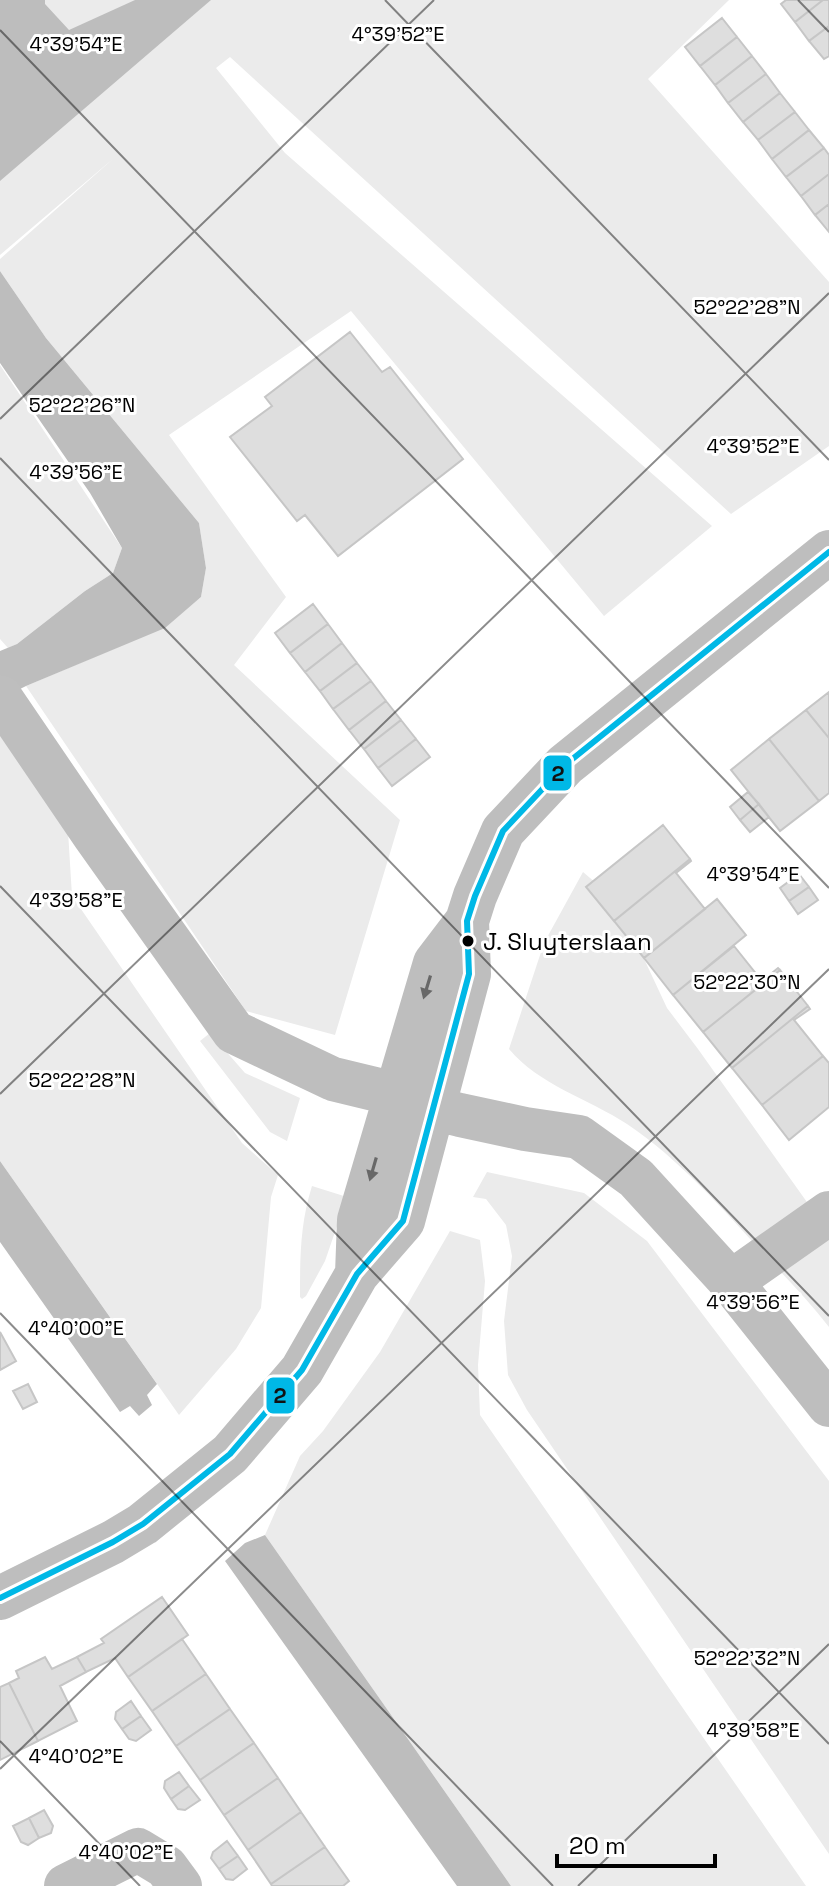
<svg xmlns="http://www.w3.org/2000/svg" width="829" height="1886" viewBox="0 0 829 1886" font-family="'Space Grotesk',sans-serif">
<rect width="100%" height="100%" fill="#fff"/>
<path fill="#ebebeb" d="M 0,0 L 729,0 L 648,79 L 829,282 L 829,446 L 731,514 L 230,57 L 216,68 L 285,153 L 712,526 L 604,616 L 351,311 L 169,435 L 286,597 L 234,665 L 400,820 L 335,1035 L 246,1011 L 26,686 L 165,627 L 201,597 L 206,568 L 199,523 L 46,338 L 0,271 L 0,259 L 114,158 L 0,255 Z
M 0,365 L 122,548 L 113,573 L 85,591 L 17,644 L 8,648 L 0,639 Z
M 0,730 L 68,831 L 72,896 L 242,1143 L 278,1175 L 271,1197 L 261,1308 L 236,1349 L 179,1415 L 0,1161 Z
M 583,872 L 617,901 L 667,1008 L 698,1049 L 829,1233 L 829,1327 C 809,1301 786,1278 764,1254 C 722,1208 679,1159 627,1124 C 589,1099 539,1085 509,1049 L 544,943 Z
M 210,1033 L 245,1073 L 300,1098 L 287,1141 L 270,1132 L 200,1041 Z
M 487,1172 L 584,1193 L 647,1241 L 829,1481 L 829,1854 L 527,1410 L 508,1375 L 504,1321 L 512,1256 L 506,1225 L 486,1199 L 473,1197 Z
M 312,1186 L 347,1197 L 325,1261 L 306,1296 L 302,1299 L 300,1297 C 300,1258 300,1224 312,1186 Z
M 450,1231 L 480,1240 L 485,1281 L 478,1365 L 480,1415 L 806,1886 L 511,1886 L 265,1535 L 300,1456 L 323,1431 L 380,1352 Z"/>
<path fill="#bdbdbd" d="M 0,0 L 45,0 L 45,4 L 69,30 L 135,0 L 211,0 L 0,181 Z
M 0,271 L 46,338 L 199,523 L 206,568 L 201,597 L 165,628 L 26,686 L 0,699 L 0,651 L 17,644 L 85,591 L 113,573 L 122,548 L 90,493 L 0,363 Z
M 0,1161 L 157,1384 L 147,1395 L 152,1405 L 139,1416 L 130,1406 L 120,1412 L 0,1242 Z
M 265,1535 L 511,1886 L 457,1886 L 225,1561 L 245,1543 Z"/>
<path fill="#dedede" stroke="#c6c6c6" stroke-width="2" d="M 786,0 L 823,0 L 795,22 L 781,4 Z
M 823,0 L 829,0 L 829,26 L 809,41 L 795,22 Z
M 722,18 L 737,37 L 700,66 L 685,47 Z
M 829,26 L 829,56 L 824,59 L 809,41 Z
M 737,37 L 752,56 L 715,85 L 700,66 Z
M 752,56 L 766,74 L 728,103 L 715,85 Z
M 766,74 L 780,93 L 743,122 L 728,103 Z
M 780,93 L 795,112 L 758,140 L 743,122 Z
M 795,112 L 809,130 L 772,159 L 758,140 Z
M 809,130 L 824,148 L 786,177 L 772,159 Z
M 824,148 L 829,155 L 829,174 L 801,196 L 786,177 Z
M 829,174 L 829,204 L 815,215 L 801,196 Z
M 829,204 L 829,232 L 815,215 Z
M 350,332 L 382,372 L 390,367 L 463,459 L 338,556 L 305,515 L 297,521 L 230,437 L 272,406 L 265,397 Z
M 313,604 L 328,624 L 290,653 L 275,633 Z
M 328,624 L 342,643 L 305,672 L 290,653 Z
M 342,643 L 357,663 L 320,691 L 305,672 Z
M 357,663 L 371,681 L 333,709 L 320,691 Z
M 371,681 L 386,701 L 349,730 L 333,709 Z
M 829,692 L 829,738 L 806,710 Z
M 386,701 L 401,720 L 364,749 L 349,730 Z
M 806,710 L 829,738 L 829,793 L 819,801 L 769,739 Z
M 401,720 L 416,739 L 378,768 L 364,749 Z
M 416,739 L 430,757 L 392,786 L 378,768 Z
M 769,739 L 819,801 L 780,831 L 731,770 Z
M 748,792 L 759,804 L 740,820 L 730,807 Z
M 759,804 L 769,817 L 750,832 L 740,820 Z
M 663,825 L 690,859 L 614,921 L 586,887 Z
M 690,859 L 691,861 L 676,873 L 705,909 L 644,958 L 614,921 Z
M 799,874 L 809,887 L 789,901 L 780,888 Z
M 809,887 L 818,900 L 798,914 L 789,901 Z
M 717,899 L 746,935 L 673,995 L 644,958 Z
M 734,946 L 762,981 L 778,968 L 780,970 L 703,1032 L 673,995 Z
M 780,970 L 808,1006 L 732,1068 L 703,1032 Z
M 808,1006 L 810,1009 L 794,1020 L 823,1056 L 762,1105 L 732,1068 Z
M 823,1056 L 829,1063 L 829,1107 L 789,1140 L 762,1105 Z
M 0,1332 L 16,1361 L 0,1370 Z
M 28,1384 L 37,1402 L 23,1409 L 13,1391 Z
M 162,1597 L 188,1635 L 128,1677 L 115,1658 L 86,1672 L 77,1657 L 104,1643 L 101,1639 Z
M 182,1639 L 206,1674 L 152,1711 L 128,1677 Z
M 45,1657 L 52,1669 L 77,1657 L 86,1672 L 60,1686 L 77,1721 L 38,1741 L 9,1683 L 19,1678 L 16,1671 Z
M 206,1674 L 230,1709 L 176,1746 L 152,1711 Z
M 9,1683 L 38,1741 L 0,1760 L 0,1687 Z
M 131,1701 L 141,1716 L 122,1729 L 115,1719 L 116,1712 Z
M 230,1709 L 254,1743 L 200,1780 L 176,1746 Z
M 141,1716 L 151,1730 L 136,1741 L 129,1739 L 122,1729 Z
M 254,1743 L 278,1778 L 224,1815 L 200,1780 Z
M 179,1772 L 189,1786 L 171,1799 L 164,1788 L 165,1781 Z
M 278,1778 L 301,1812 L 248,1850 L 224,1815 Z
M 189,1786 L 200,1800 L 185,1810 L 178,1809 L 171,1799 Z
M 44,1810 L 53,1826 L 51,1833 L 39,1838 L 29,1818 Z
M 301,1812 L 325,1847 L 271,1884 L 248,1850 Z
M 29,1818 L 39,1838 L 28,1845 L 21,1842 L 13,1826 Z
M 227,1841 L 238,1856 L 219,1869 L 211,1858 L 213,1852 Z
M 325,1847 L 349,1881 L 343,1886 L 272,1886 L 271,1884 Z
M 238,1856 L 247,1869 L 233,1880 L 226,1879 L 219,1869 Z"/>
<g fill="none" stroke-linecap="round" stroke-linejoin="round">
<path stroke="#bebebe" stroke-width="44" d="M 0,697 L 94,835 L 234,1032 L 333,1079 L 395,1094 L 432,1108 L 460,1115 L 525,1129 L 579,1137 L 636,1178 L 731,1282 L 829,1405
M 357,1274 L 359,1220 L 435,963 L 467,921 L 475,896 L 503,831 L 565,765 L 829,552
M 731,1282 L 829,1213
M 0,1598 L 113,1542 L 143,1524 L 230,1454 L 302,1370 L 357,1274 L 403,1221 L 469,974 L 467,921
M 66,1886 L 138,1850 L 166,1867 L 180,1886"/>
<g stroke="#fff" stroke-width="12">
<path id="bus-1" d="M 0,1598 L 113,1542 L 143,1524 L 230,1454 L 302,1370 L 357,1274 L 403,1221 L 469,974 L 467,921 L 475,896 L 503,831 L 565,765 L 829,552"/>
</g>
<use href="#bus-1" stroke="#00b8e6" stroke-width="6"/>
</g>
<defs><path id="oneway-solid" d="M-6-.8H1V-3.2L6.5 0L1 3.2V.8H-6Z" transform="scale(2)"/></defs>
<g fill="#686868">
<use href="#oneway-solid" transform="translate(427 987) rotate(107)"/>
<use href="#oneway-solid" transform="translate(373 1169) rotate(106)"/>
</g>
<path fill="none" stroke="#000" stroke-width="2" stroke-opacity="0.45" d="M 385,0 L 829,460M 798,0 L 829,32M 0,30 L 829,888M 0,419 L 434,0M 0,458 L 829,1316M 0,886 L 829,1744M 0,1094 L 829,293M 0,1313 L 553,1886M 0,1741 L 140,1886M 0,1769 L 829,969M 578,1886 L 829,1644"/>
<circle fill="#000" stroke="#fff" stroke-width="3" cx="468" cy="941" r="7"/>
<g text-anchor="middle" dominant-baseline="central" stroke-width="6" stroke-linejoin="round" paint-order="stroke">
<g font-size="24" fill="#000" stroke="#fff" text-anchor="start">
<text x="483" y="941">J. Sluyterslaan</text>
</g>
</g>
<g font-size="20" text-anchor="middle" fill="#000" stroke="#fff" stroke-width="6" stroke-linejoin="round" paint-order="stroke">
<text x="398" y="41">4°39'52"E</text>
<text x="76" y="51">4°39'54"E</text>
<text x="747" y="314">52°22'28"N</text>
<text x="82" y="412">52°22'26"N</text>
<text x="753" y="453">4°39'52"E</text>
<text x="76" y="479">4°39'56"E</text>
<text x="753" y="881">4°39'54"E</text>
<text x="76" y="907">4°39'58"E</text>
<text x="747" y="989">52°22'30"N</text>
<text x="82" y="1087">52°22'28"N</text>
<text x="753" y="1309">4°39'56"E</text>
<text x="76" y="1335">4°40'00"E</text>
<text x="747" y="1665">52°22'32"N</text>
<text x="753" y="1737">4°39'58"E</text>
<text x="76" y="1763">4°40'02"E</text>
<text x="126" y="1859">4°40'02"E</text>
</g>
<g stroke="#fff" stroke-width="3">
<rect x="542" y="754" width="31" height="38" rx="8" fill="#00b8e6"/>
<rect x="265" y="1376" width="31" height="39" rx="8" fill="#00b8e6"/>
</g>
<g font-size="22" text-anchor="middle" font-weight="bold" fill="#111">
<text x="558" y="781">2</text>
<text x="280" y="1403">2</text>
</g>
<path d="M557 1854v12h158v-12" fill="none" stroke="#000000" stroke-width="4"/>
<text x="569" y="1854" font-size="24" fill="#000000" stroke="#ffffff" stroke-width="6" paint-order="stroke">20 m</text>
</svg>
